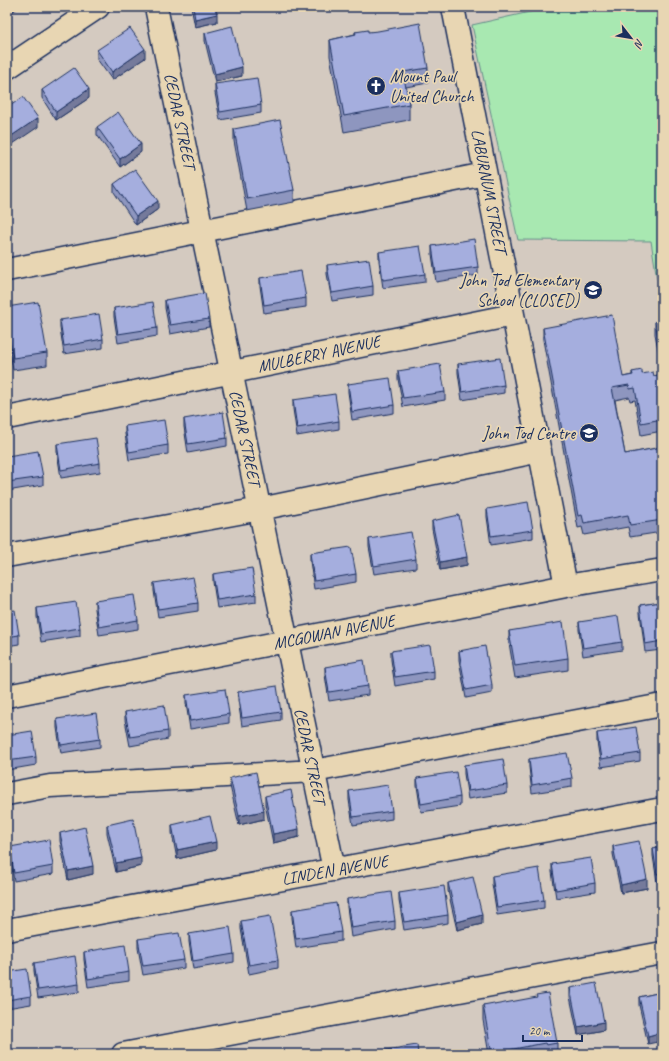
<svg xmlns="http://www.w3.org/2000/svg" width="669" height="1061" viewBox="0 0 669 1061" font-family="Caveat,sans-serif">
<rect width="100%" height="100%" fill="#d4cac0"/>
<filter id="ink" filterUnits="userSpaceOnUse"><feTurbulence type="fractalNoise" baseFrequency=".025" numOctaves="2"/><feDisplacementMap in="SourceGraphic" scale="8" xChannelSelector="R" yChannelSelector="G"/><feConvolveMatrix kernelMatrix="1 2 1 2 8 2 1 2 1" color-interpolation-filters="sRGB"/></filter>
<g filter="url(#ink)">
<path fill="#a8e8b1" stroke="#628c88" d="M 552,7 L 662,7 L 662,279 L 657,279 L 651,241 L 518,240 L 472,25 Z"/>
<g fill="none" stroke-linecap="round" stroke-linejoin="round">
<g stroke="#1b2f5e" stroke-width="25">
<path id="minor" d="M 156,7 L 334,870
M 453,7 L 566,586
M 7,68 L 98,7
M 7,270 L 485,174
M 7,418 L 513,315
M 7,556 L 260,509 L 540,451
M 7,696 L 566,586 L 662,570
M 7,794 L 50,786 L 314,771 L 662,705
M 7,930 L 662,809
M 123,1054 L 662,953"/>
</g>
<use href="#minor" stroke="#e8d6b3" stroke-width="22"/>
</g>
<path fill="#8e96bf" stroke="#1b2f5e" d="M 7,7 L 19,7 L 9,14 L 7,11 Z
M 191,7 L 215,7 L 217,22 L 195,27 Z
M 355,32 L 368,32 L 428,68 L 428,83 L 406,87 L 409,104 L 409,120 L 344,132 L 330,56 L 330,40 L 355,34 Z
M 205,33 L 242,76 L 215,82 L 205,41 Z
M 97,50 L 145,58 L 112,80 L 97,59 Z
M 215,84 L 261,105 L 261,113 L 220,120 L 215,93 Z
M 42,90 L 89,98 L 56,120 L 42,98 Z
M 97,127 L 141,152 L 120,167 L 97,135 Z
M 234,129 L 294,190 L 294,202 L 247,211 L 234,141 Z
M 114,184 L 158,209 L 136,225 L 114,192 Z
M 432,246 L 478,267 L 478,275 L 436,282 L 432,254 Z
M 379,252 L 425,274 L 425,282 L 383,288 L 379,261 Z
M 327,265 L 373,286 L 373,295 L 332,301 L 327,274 Z
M 260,278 L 306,298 L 306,307 L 264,313 L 260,286 Z
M 165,300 L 209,319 L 209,327 L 170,334 L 165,308 Z
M 7,307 L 47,353 L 47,365 L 13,370 L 7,334 Z
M 114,308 L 157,328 L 157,336 L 118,343 L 114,317 Z
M 60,320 L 103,339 L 103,348 L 64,354 L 60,328 Z
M 662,321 L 662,369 L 655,334 L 655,322 Z
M 543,328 L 623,377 L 632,375 L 632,372 L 654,376 L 662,374 L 662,431 L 641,435 L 635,400 L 630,401 L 629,397 L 615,400 L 625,454 L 662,447 L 662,532 L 630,537 L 628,527 L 584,535 L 582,527 L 578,528 L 543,340 Z
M 458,364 L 504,385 L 504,393 L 462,400 L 458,373 Z
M 398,371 L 445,392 L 445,400 L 403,407 L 398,379 Z
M 348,384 L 394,405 L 394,413 L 352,420 L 348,392 Z
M 293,400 L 339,421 L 339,429 L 297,436 L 293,409 Z
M 184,419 L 227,438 L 227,446 L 188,453 L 184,427 Z
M 125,426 L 168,445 L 168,454 L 129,460 L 125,434 Z
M 57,444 L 100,463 L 100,472 L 61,478 L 57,452 Z
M 7,456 L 43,477 L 43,485 L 7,491 Z
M 487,509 L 533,530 L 533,538 L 491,545 L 487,517 Z
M 432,521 L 467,565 L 440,570 L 432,529 Z
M 369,539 L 416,559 L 416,568 L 374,574 L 369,547 Z
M 310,553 L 356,574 L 356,582 L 314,589 L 310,561 Z
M 213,574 L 256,594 L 256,602 L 217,608 L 213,582 Z
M 154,583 L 198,603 L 198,611 L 158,617 L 154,591 Z
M 95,601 L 138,620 L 138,629 L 99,635 L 95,609 Z
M 662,602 L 662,650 L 645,652 L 640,613 L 640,605 Z
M 37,608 L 80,628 L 80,636 L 41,642 L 37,617 Z
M 7,611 L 19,635 L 19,644 L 7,646 Z
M 579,622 L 622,642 L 622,650 L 583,656 L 579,630 Z
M 509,631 L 568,658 L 568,670 L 515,678 L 509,643 Z
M 391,651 L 434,671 L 434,679 L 395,686 L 391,660 Z
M 459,651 L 492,685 L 492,693 L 466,698 L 459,660 Z
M 325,667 L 368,686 L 368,695 L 329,701 L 325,675 Z
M 238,692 L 281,712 L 281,720 L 242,726 L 238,700 Z
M 186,695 L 229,714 L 229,723 L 190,729 L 186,703 Z
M 125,712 L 168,731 L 168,739 L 130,746 L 125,720 Z
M 57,719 L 100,739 L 100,747 L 61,753 L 57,728 Z
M 597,733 L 640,753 L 640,761 L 601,767 L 597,742 Z
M 7,735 L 36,757 L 36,765 L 7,770 Z
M 529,759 L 572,778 L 572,787 L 532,793 L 529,767 Z
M 464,765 L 507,785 L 507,793 L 468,799 L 464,774 Z
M 230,778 L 264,819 L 239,825 L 230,786 Z
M 417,778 L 460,797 L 460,806 L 421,812 L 417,786 Z
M 349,791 L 392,811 L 392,819 L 353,825 L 349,800 Z
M 265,796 L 299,837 L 273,843 L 265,804 Z
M 107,825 L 141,866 L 116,872 L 107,833 Z
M 172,825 L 216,850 L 177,859 L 172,833 Z
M 60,833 L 93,874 L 68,880 L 60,841 Z
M 613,846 L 647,888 L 621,893 L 613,854 Z
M 662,846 L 662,881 L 657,882 L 653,856 L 653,848 Z
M 10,847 L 53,866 L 53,874 L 14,881 L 10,855 Z
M 552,864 L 595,883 L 595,892 L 556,898 L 552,872 Z
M 492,876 L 544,900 L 544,908 L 497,915 L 492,884 Z
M 448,883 L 482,924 L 457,930 L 448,891 Z
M 399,893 L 448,915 L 448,923 L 404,930 L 399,901 Z
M 347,899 L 395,921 L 395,929 L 351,937 L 347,907 Z
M 292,910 L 341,932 L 341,941 L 296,948 L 292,918 Z
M 241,921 L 278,960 L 278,968 L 249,974 L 241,929 Z
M 189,934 L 234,954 L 234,962 L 193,969 L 189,942 Z
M 138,939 L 184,960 L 184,968 L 143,975 L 138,948 Z
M 84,952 L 129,972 L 129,981 L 88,987 L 84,960 Z
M 34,963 L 79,984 L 79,992 L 38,998 L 34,971 Z
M 7,972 L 31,996 L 31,1004 L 7,1008 Z
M 570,988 L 604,1030 L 578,1035 L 570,997 Z
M 662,992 L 648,1044 L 639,1005 L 639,997 Z
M 483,1005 L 494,1005 L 557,1043 L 557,1054 L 489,1054 L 483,1020 Z"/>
<path fill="#747a9b" stroke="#1b2f5e" d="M 9,7 L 19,7 L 9,14 Z
M 217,14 L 217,22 L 195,27 L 195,19 Z
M 145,49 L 145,58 L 112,80 L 112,72 Z
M 242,67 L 242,76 L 215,82 L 215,74 Z
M 89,89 L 89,98 L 56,120 L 56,112 Z
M 38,118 L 38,127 L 7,148 L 7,139 Z
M 141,144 L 141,152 L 120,167 L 120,159 Z
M 158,201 L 158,209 L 136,225 L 136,216 Z
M 467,557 L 467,565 L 440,570 L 440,562 Z
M 264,811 L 264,819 L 239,825 L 239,816 Z
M 299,829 L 299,837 L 273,843 L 273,834 Z
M 216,842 L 216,850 L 177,859 L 177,850 Z
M 141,858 L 141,866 L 116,872 L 116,863 Z
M 93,866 L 93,874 L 68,880 L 68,871 Z
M 647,879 L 647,888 L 621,893 L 621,885 Z
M 482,915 L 482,924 L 457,930 L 457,922 Z
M 604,1022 L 604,1030 L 578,1035 L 578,1027 Z
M 662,1032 L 662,1041 L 648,1044 L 648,1036 Z"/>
<path fill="#a5aede" stroke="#1b2f5e" d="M 193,7 L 215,7 L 217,14 L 195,19 Z
M 420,23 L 428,68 L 403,72 L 409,104 L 344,116 L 330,40 L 356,34 L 355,32 L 368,30 L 368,32 L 378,31 Z
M 232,26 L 242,67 L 215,74 L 205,33 Z
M 130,28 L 145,49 L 112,72 L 97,50 Z
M 74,68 L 89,89 L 56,112 L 42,90 Z
M 257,78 L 261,105 L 220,112 L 215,84 Z
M 23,97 L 38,118 L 7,139 L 7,108 Z
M 118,112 L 141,144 L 120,159 L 97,127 Z
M 280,120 L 294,190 L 247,199 L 234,129 Z
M 135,169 L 158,201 L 136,216 L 114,184 Z
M 474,239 L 478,267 L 436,273 L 432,246 Z
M 420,246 L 425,274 L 383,280 L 379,252 Z
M 369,259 L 373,286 L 332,293 L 327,265 Z
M 301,271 L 306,298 L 264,305 L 260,278 Z
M 205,293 L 209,319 L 170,325 L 165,300 Z
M 38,302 L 47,353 L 13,358 L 7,322 L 7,307 Z
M 153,302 L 157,328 L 118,334 L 114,308 Z
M 99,314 L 103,339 L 64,346 L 60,320 Z
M 612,315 L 623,377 L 633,375 L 632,372 L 642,370 L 642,374 L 653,372 L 654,376 L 662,374 L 662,419 L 641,423 L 635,388 L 630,389 L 629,385 L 612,388 L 625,454 L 662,447 L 662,520 L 630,525 L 628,515 L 584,523 L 582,515 L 578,516 L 543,328 Z
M 662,321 L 662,357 L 655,322 Z
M 500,358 L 504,385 L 462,392 L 458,364 Z
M 440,364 L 445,392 L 403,398 L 398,371 Z
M 390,378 L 394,405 L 352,412 L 348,384 Z
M 335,394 L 339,421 L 297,428 L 293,400 Z
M 223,412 L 227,438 L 188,444 L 184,419 Z
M 164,420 L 168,445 L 129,452 L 125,426 Z
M 96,438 L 100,463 L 61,470 L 57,444 Z
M 38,451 L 43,477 L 7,482 L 7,456 Z
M 528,502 L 533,530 L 491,536 L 487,509 Z
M 459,515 L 467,557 L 440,562 L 432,521 Z
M 411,532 L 416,559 L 374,566 L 369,539 Z
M 351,547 L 356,574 L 314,581 L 310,553 Z
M 252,568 L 256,594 L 217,600 L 213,574 Z
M 193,577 L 198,603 L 158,609 L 154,583 Z
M 134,595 L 138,620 L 99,627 L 95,601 Z
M 76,602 L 80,628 L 41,634 L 37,608 Z
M 662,602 L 662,641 L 645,644 L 640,605 Z
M 15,610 L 19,635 L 7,637 L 7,611 Z
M 618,616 L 622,642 L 583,648 L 579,622 Z
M 563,622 L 568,658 L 515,666 L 509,631 Z
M 430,645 L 434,671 L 395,677 L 391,651 Z
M 485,646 L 492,685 L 466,690 L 459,651 Z
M 364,660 L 368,686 L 329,692 L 325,667 Z
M 277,686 L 281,712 L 242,718 L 238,692 Z
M 225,689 L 229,714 L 190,721 L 186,695 Z
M 164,705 L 168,731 L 130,737 L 125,712 Z
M 96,713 L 100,739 L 61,745 L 57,719 Z
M 636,727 L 640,753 L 601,759 L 597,733 Z
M 32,731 L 36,757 L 7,761 L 7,735 Z
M 567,753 L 572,778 L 532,785 L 529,759 Z
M 503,759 L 507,785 L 468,791 L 464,765 Z
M 256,772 L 264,811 L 239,816 L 230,778 Z
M 456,772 L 460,797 L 421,804 L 417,778 Z
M 388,785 L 392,811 L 353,817 L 349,791 Z
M 291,790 L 299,829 L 273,834 L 265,796 Z
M 210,816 L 216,842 L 177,850 L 172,825 Z
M 133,819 L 141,858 L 116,863 L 107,825 Z
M 85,827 L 93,866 L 68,871 L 60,833 Z
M 49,840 L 53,866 L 14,873 L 10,847 Z
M 639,841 L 647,879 L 621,885 L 613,846 Z
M 662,846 L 662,873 L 657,874 L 653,848 Z
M 591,858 L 595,883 L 556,890 L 552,864 Z
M 539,868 L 544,900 L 497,907 L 492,876 Z
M 473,877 L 482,915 L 457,922 L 448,883 Z
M 444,886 L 448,915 L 404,922 L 399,893 Z
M 391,892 L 395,921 L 351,928 L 347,899 Z
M 336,903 L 341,932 L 296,939 L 292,910 Z
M 270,916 L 278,960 L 249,965 L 241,921 Z
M 230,927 L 234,954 L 193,961 L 189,934 Z
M 179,933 L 184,960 L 143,966 L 138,939 Z
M 125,945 L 129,972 L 88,979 L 84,952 Z
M 75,956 L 79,984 L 38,990 L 34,963 Z
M 27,969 L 31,996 L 7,1000 L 7,972 Z
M 596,983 L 604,1022 L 578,1027 L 570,988 Z
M 662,992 L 662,1032 L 648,1036 L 639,997 Z
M 548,993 L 557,1043 L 546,1045 L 545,1043 L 503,1051 L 504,1053 L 496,1054 L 492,1054 L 483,1005 L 494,1003 L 494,1005 L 537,997 L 536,995 Z
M 417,1045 L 418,1054 L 374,1054 L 373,1052 Z
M 359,1051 L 360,1054 L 343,1054 Z"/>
</g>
<defs>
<g id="church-disc" transform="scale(1)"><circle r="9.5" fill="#1b2f5e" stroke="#e8d6b3"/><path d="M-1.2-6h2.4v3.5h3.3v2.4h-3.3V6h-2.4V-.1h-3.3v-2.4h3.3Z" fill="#fff"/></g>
<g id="school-disc" transform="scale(1)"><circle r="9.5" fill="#1b2f5e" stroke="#e8d6b3"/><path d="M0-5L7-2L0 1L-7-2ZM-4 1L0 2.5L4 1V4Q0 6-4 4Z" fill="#fff"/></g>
</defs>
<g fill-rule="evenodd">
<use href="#church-disc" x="376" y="86"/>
<use href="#school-disc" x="593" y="290"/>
<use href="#school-disc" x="589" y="433"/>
</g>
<g text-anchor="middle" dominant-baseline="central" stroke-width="3.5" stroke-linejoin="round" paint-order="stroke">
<g font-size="17" fill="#1b2f5e" stroke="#e8d6b3" text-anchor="end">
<text x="390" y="76" text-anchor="start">Mount Paul<tspan x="390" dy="20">United Church</tspan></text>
<text x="579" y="280">John Tod Elementary<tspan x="579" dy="20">School (CLOSED)</tspan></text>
<text x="575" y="433">John Tod Centre</text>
</g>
<g font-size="17" fill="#1b2f5e" stroke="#e8d6b3">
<text transform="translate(180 121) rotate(78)">CEDAR STREET</text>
<text transform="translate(489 191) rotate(79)">LABURNUM STREET</text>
<text transform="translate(319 354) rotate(-12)">MULBERRY AVENUE</text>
<text transform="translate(245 438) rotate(78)">CEDAR STREET</text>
<text transform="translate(334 632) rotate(-11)">MCGOWAN AVENUE</text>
<text transform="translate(310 756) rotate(78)">CEDAR STREET</text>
<text transform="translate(335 870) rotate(-10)">LINDEN AVENUE</text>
</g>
</g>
<rect width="669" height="1061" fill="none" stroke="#e8d6b3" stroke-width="24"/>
<rect x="12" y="12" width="645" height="1037" fill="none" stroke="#1b2f5e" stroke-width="1.5" filter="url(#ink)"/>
<g transform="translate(631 38) rotate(121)" stroke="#e8d6b3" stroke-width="3" paint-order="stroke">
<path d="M0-3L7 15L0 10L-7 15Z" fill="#1b2f5e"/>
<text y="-6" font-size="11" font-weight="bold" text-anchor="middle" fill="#1b2f5e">N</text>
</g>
<path d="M523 1035v6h59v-6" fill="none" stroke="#1b2f5e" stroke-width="2"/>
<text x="529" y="1035" font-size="12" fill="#1b2f5e" stroke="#e8d6b3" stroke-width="3" paint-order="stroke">20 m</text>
</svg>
